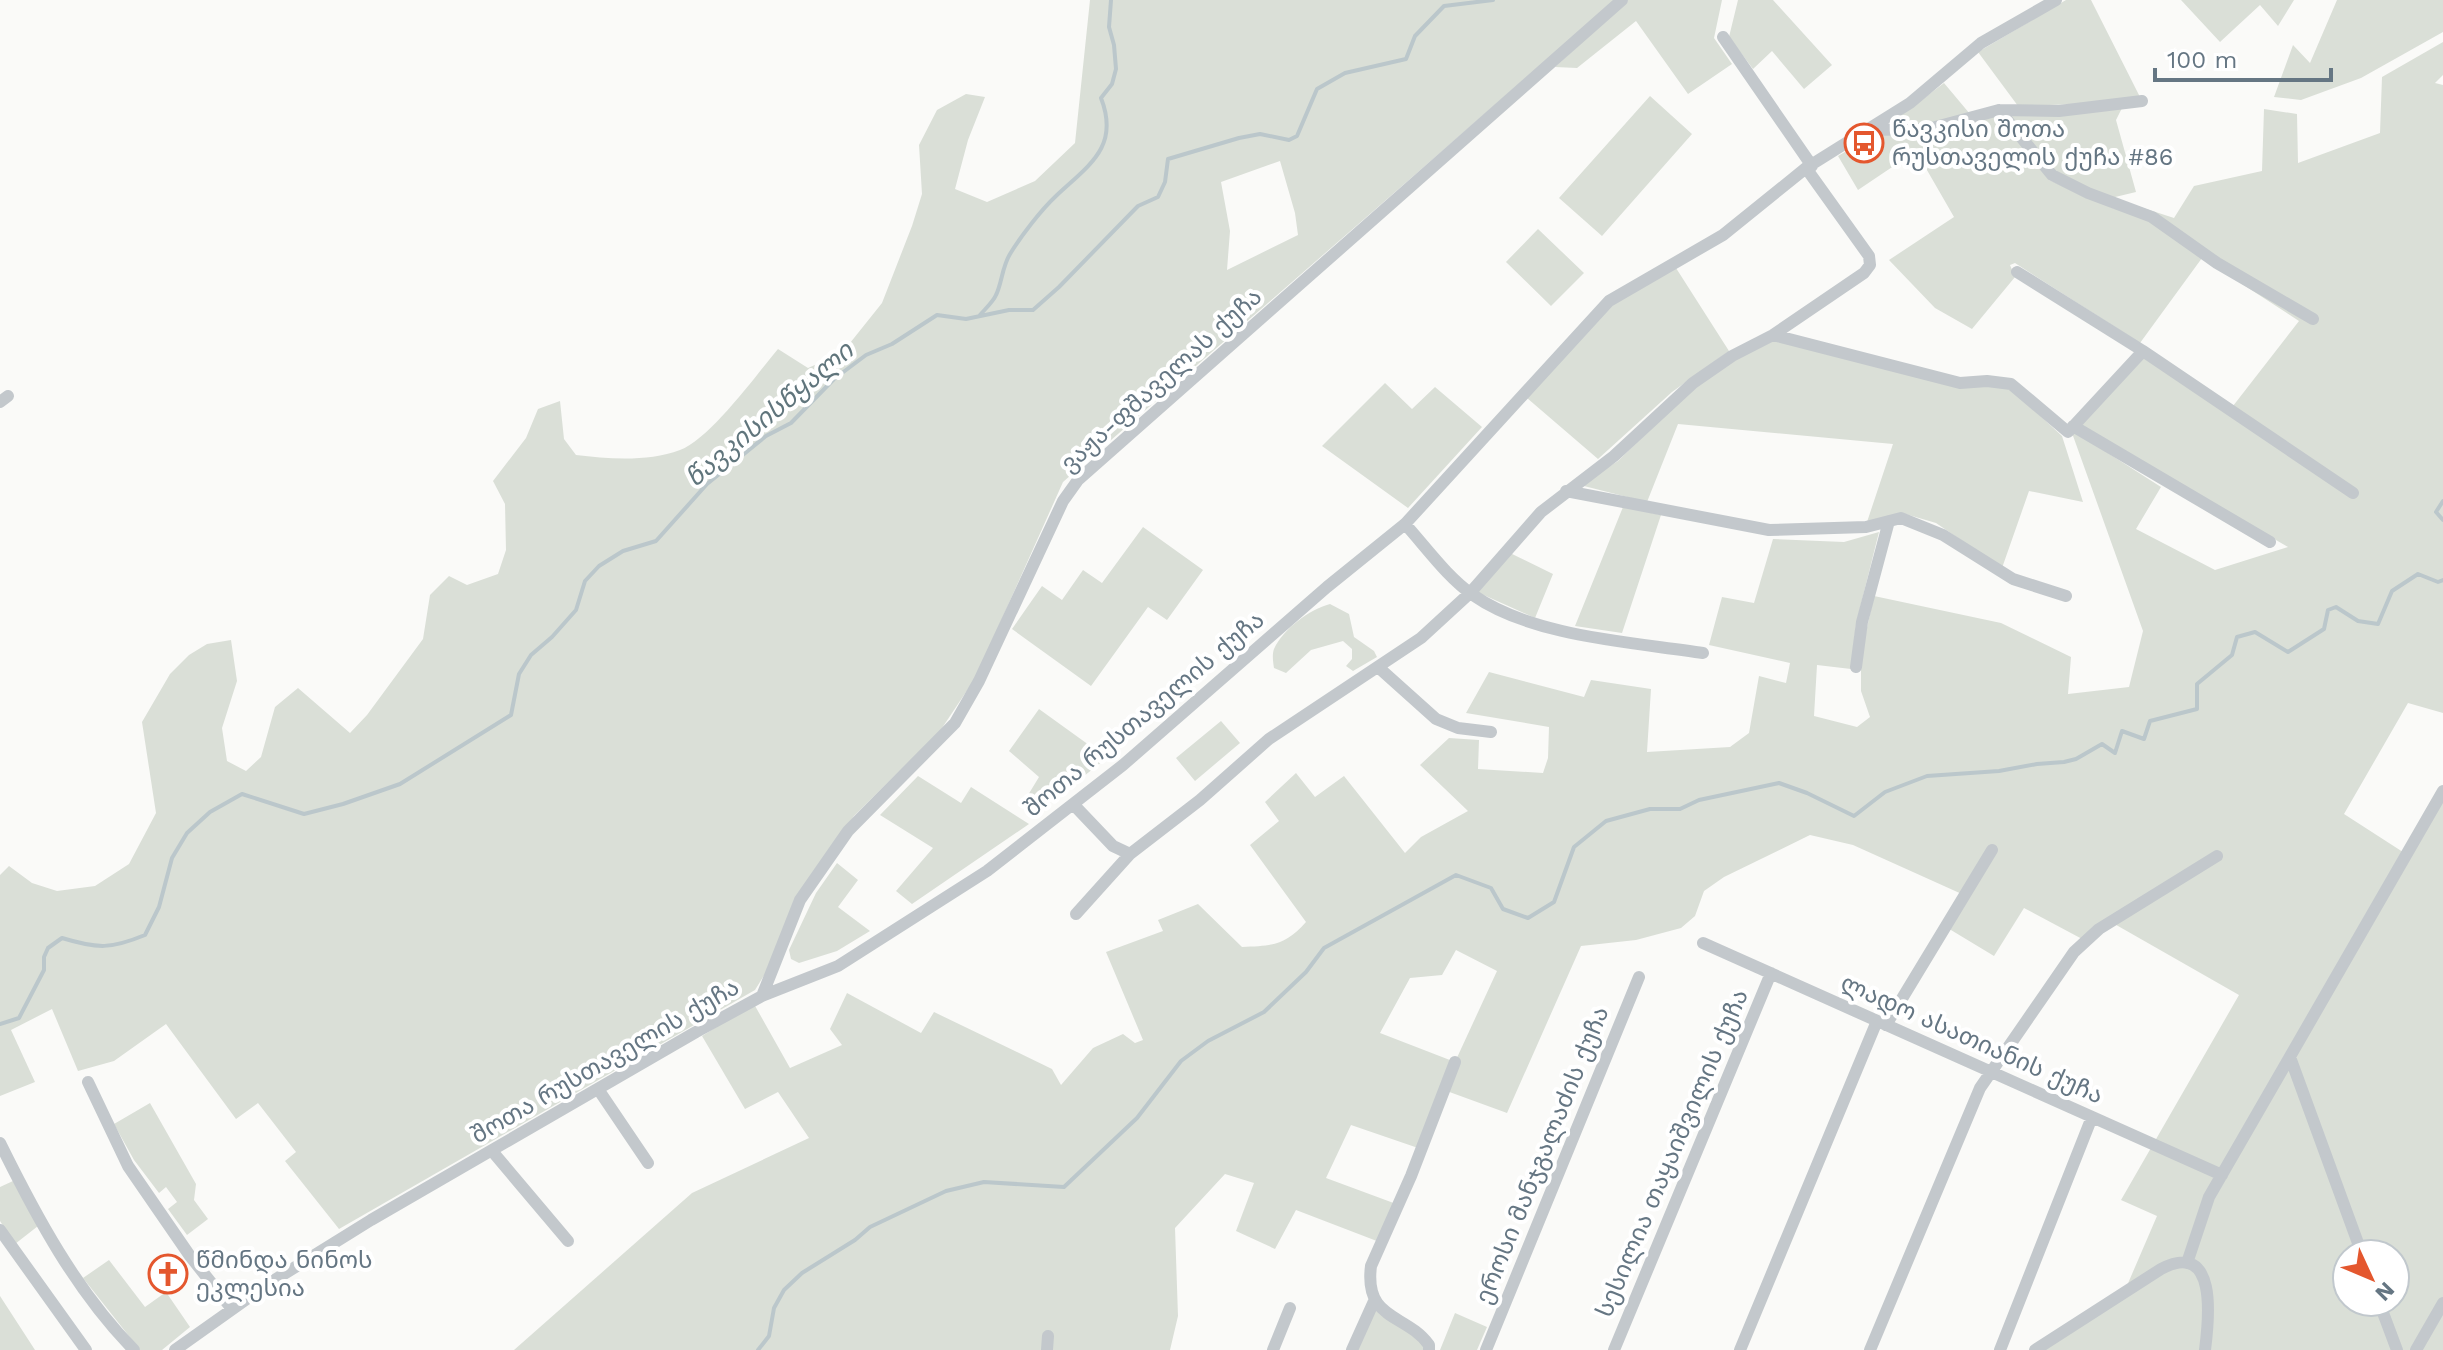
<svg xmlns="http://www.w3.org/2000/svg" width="2443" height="1350" viewBox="0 0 2443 1350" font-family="'Work Sans','Noto Sans Georgian',sans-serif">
<rect width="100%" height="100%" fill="#fafaf8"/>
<path fill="#dadfd7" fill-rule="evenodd" d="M 1090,0 L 1615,0 L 1063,482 L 976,677 L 940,731 L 854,816 L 797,895 L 765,974 L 755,990 L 339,1229 L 285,1161 L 296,1152 L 258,1103 L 236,1119 L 166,1024 L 114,1061 L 78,1071 L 52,1009 L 11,1030 L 35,1082 L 0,1096 L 0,875 L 9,866 L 32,883 L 57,891 L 95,886 L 129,864 L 156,813 L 142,722 L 170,674 L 189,655 L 207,644 L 231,640 L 237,681 L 222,728 L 227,761 L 246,771 L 261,757 L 275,707 L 298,688 L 350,733 L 367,715 L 423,639 L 430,595 L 449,576 L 467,585 L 498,574 L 506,550 L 505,504 L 493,481 L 526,438 L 538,409 L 560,401 L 564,439 L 576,455 C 609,459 648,462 680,450 C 710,439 756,375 778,349 L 808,368 L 842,353 L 882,303 L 912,226 L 922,194 L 919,145 L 937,110 L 966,94 L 985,97 L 968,140 L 955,189 L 987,202 L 1035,181 L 1075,143 ZM 1280,161 L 1295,213 L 1298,235 L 1227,270 L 1230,231 L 1221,182 Z
M 1628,0 L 1722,0 L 1714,38 L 1732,64 L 1688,94 L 1636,21 L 1577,68 L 1555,67 Z
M 1738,0 L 1773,0 L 1832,65 L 1804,89 L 1772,51 L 1753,69 L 1729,37 Z
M 2066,0 L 2091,0 L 2140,97 L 2084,104 L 2018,106 L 1978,52 Z
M 2181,0 L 2294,0 L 2278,26 L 2260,5 L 2220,42 Z
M 2337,0 L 2443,0 L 2443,32 L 2361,78 L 2301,100 L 2274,97 L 2293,45 L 2310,63 Z
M 2443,42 L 2443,75 L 2435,83 L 2443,85 L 2443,713 L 2408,703 L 2344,814 L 2406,854 L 2443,791 L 2443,1350 L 2035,1350 L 2123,1295 L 2157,1216 L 2121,1200 L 2239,995 L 2111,922 L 2084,940 L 2024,908 L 1994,956 L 1946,927 L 1964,895 L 1853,845 L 1810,835 L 1724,877 L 1704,891 L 1695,916 L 1681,928 L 1636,940 L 1581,946 L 1507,1113 L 1444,1090 L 1421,1149 L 1351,1125 L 1326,1178 L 1399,1205 L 1382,1243 L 1296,1210 L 1275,1249 L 1236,1231 L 1254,1183 L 1225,1174 L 1175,1228 L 1178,1316 L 1170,1350 L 514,1350 L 692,1193 L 809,1138 L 778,1092 L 745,1109 L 702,1036 L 754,1004 L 790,1068 L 842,1045 L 830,1029 L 847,993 L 921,1033 L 934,1012 L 1052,1069 L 1061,1085 L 1093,1048 L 1123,1034 L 1135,1043 L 1143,1040 L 1106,952 L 1163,931 L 1158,920 L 1198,904 L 1242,947 C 1272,946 1286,945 1306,922 L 1250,845 L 1279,821 L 1265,802 L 1296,773 L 1315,797 L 1344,776 L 1405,853 L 1421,837 L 1468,811 L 1420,765 L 1449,738 L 1479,740 L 1478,769 L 1543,773 L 1548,758 L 1549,727 L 1466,713 L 1489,672 L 1584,697 L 1591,680 L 1651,689 L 1647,752 L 1730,747 L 1749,733 L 1759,676 L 1786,683 L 1790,663 L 1709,645 L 1722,597 L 1754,603 L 1773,539 L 1844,542 L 1879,532 L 1856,624 L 1851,669 L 1817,665 L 1814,716 L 1857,727 L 1870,717 L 1861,691 L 1861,632 L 1866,632 L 1874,596 L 2001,623 L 2071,657 L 2068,694 L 2129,687 L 2143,631 L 2072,433 L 2075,432 L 2161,487 L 2136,529 L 2215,570 L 2288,547 L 2080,426 L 2144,358 L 2233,406 L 2299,321 L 2202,258 L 2140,343 L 2015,263 L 2010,265 L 2015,277 L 1972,329 L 1935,308 L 1889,260 L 1954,217 L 1916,151 L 1858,190 L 1838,156 L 1872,136 L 1998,114 L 2049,180 L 2115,209 L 2128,203 L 2174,218 L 2194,186 L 2262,171 L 2264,109 L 2297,114 L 2298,163 L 2380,133 L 2382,77 ZM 1456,950 L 1497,971 L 1455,1062 L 1380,1033 L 1410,978 L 1442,975 ZM 2347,1254 L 2395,1254 L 2395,1302 L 2347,1302 Z
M 1944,83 L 1970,114 C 1951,120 1915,133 1899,117 Z
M 1650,96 L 1692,134 L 1602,236 L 1559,198 Z
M 2122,108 L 2116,120 L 2136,192 L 2111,198 L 2055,173 L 2007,113 Z
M 1538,229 L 1584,273 L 1551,306 L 1506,262 Z
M 1676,268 L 1729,351 L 1672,392 L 1598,459 L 1527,398 L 1612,303 Z
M 1773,341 L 2011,389 L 2062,436 L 2083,502 L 2029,491 L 2002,568 L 1936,523 L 1902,513 L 1867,522 L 1893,444 L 1678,424 L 1647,502 L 1580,485 L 1618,461 L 1692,389 L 1729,363 Z
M 1385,383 L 1412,409 L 1435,387 L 1482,427 L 1408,508 L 1322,446 Z
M 1623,507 L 1661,515 L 1622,633 L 1575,626 Z
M 1143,527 L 1203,570 L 1167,620 L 1148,607 L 1091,686 L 1012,629 L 1042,586 L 1062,600 L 1083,570 L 1102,583 Z
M 1510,553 L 1553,574 L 1535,618 L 1477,592 Z
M 1330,604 L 1349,614 L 1354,637 L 1374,651 L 1377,657 L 1353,671 L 1346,666 L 1352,659 L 1352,649 L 1343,641 L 1311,650 L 1286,673 L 1274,668 C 1273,662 1272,654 1274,649 C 1284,628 1309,610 1330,604 Z
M 1039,709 L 1107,758 L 1043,808 L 1025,800 L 1039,777 L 1009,751 Z
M 1221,721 L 1240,743 L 1195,781 L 1176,758 Z
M 918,776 L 961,803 L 971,787 L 1029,824 L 912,904 L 896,891 L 933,848 L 880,815 Z
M 837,863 L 858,880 L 838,907 L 870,931 L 837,951 L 799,963 L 791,959 L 789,950 L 816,893 Z
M 150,1103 L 196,1184 L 194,1200 L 208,1219 L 187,1235 L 168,1209 L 177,1202 L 166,1187 L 159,1193 L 134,1160 L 114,1124 Z
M 13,1181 L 38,1226 L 15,1244 L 0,1221 L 0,1187 Z
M 109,1260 L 145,1307 L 166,1292 L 190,1327 L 162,1350 L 140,1350 L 83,1278 Z
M 0,1296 L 35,1350 L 0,1350 Z
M 1375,1299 L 1424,1338 L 1429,1350 L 1352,1350 Z
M 1455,1313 L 1487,1327 L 1477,1350 L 1440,1350 Z"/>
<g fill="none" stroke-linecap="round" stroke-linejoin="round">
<path stroke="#bbc7cb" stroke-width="4" d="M 980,315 C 985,309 993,302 996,295 C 1002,283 1002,267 1010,254 C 1021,236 1041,210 1056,196 C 1089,165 1120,147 1101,98 L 1112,84 L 1116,69 L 1114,45 L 1109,27 L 1111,0
M 2443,501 L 2436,512 L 2443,520
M 0,1024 L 19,1018 L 44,970 L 44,957 L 48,948 L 62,938 C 98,949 111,949 145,935 L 159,907 L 172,858 L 187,833 L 210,812 L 242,794 L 304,814 L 343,804 L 400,784 L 511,715 L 519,674 L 531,655 L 552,637 L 576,610 L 585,581 L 599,566 L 623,551 L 656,541 L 707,484 L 766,436 L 791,423 L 834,379 L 866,355 L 892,344 L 937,315 L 966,319 L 1009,310 L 1033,310 L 1059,287 L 1138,206 L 1158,197 L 1165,182 L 1168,159 L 1239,138 L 1260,134 L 1289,140 L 1297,136 L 1317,89 L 1345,73 L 1406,59 L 1415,36 L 1444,6 L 1493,0
M 758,1350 L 769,1336 L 774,1308 L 784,1290 L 802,1273 L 855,1240 L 870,1227 L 946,1191 L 984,1182 L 1064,1187 L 1137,1118 L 1181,1061 L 1208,1041 L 1264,1012 L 1306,972 L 1324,948 L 1456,875 L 1491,888 L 1503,909 L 1528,918 L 1554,902 L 1574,847 L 1606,821 L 1650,809 L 1680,809 L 1699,800 L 1779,783 L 1807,793 L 1854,816 L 1885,792 L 1927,776 L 1999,771 L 2037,764 L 2064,762 L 2076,759 L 2102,744 L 2115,753 L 2122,731 L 2144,739 L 2150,721 L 2197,709 L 2197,684 L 2232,655 L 2237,637 L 2255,632 L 2288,652 L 2324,629 L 2328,610 L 2336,607 L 2358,621 L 2378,624 L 2392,591 L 2418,574 L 2438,582 L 2443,580"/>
<path stroke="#c3c8cc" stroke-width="12" d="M 1723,37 L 1812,166
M 1999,110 L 2052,175 L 2088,193 L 2152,217 L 2217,263 L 2313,319
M 1869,130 L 1928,129 L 1999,110 L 2059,111 L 2142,101
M 2017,272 L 2143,351
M 1773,335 L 1960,383 L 1987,381 L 2011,384 L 2068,432 L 2143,351 L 2353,493
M 0,402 L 8,396
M 2073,426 L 2270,542
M 1566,491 L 1769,530 L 1866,527 L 1901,518 L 1943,535 L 2013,579 L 2066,596
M 1405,524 C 1426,547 1447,577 1473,595 C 1533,637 1632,642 1703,653
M 1378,667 L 1436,719 L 1458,728 L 1491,732
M 1856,667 L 1862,622 L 1889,521
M 1073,804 L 1113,846 L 1130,854
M 1076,914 L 1130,854 L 1200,800 L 1269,739 L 1421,638 L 1470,593 L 1541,512 L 1614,456 L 1693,383 L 1732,356 L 1773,335 L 1864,273 L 1870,265 L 1869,256 L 1806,168
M 1703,943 L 2222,1175
M 762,996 L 800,900 L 848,831 L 955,723 L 979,681 L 1063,501 L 1078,480 L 1622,0
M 1886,1025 L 1992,850
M 2290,1057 L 2362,1254
M 88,1082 L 128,1166 L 190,1256 L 232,1309
M 598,1089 L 648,1163
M 0,1143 C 36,1216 76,1291 134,1350
M 492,1151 L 568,1241
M 0,1230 L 86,1350
M 2187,1263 L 2209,1197 L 2443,791
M 2379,1302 L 2397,1350
M 175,1350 L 268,1284 L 371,1220 L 696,1032 L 762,996 L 838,966 L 987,871 L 1123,765 L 1327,587 L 1405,524 L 1609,301 L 1723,235 L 1806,168 L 1910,103 L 1981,43 L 2056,0
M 1047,1350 L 1048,1336
M 1273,1350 L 1290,1308
M 1352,1350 L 1375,1299
M 1429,1350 L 1429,1345 C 1406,1313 1364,1321 1371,1266 L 1411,1176 L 1455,1062
M 1486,1350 L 1639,977
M 1614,1350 L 1771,973
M 1740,1350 L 1877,1021
M 1870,1350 L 1980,1088 L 2074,952 L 2099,929 L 2217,856
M 2000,1350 L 2092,1117
M 2035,1350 L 2161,1269 C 2218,1239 2209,1319 2205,1350
M 2416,1350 L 2443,1303"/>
</g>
<defs>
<g id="bus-ring" transform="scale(2)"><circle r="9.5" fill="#fff" stroke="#e4572e" stroke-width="1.5"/><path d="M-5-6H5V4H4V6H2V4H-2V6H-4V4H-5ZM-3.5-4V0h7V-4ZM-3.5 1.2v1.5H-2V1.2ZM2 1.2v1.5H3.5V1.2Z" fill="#e4572e"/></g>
<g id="church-ring" transform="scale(2)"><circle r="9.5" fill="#fff" stroke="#e4572e" stroke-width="1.5"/><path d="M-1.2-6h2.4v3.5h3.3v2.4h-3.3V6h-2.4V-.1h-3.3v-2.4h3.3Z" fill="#e4572e"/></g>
</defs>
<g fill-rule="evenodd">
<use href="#bus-ring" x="1864" y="143"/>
<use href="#church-ring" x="168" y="1274"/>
</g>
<g text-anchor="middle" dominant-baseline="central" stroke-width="8" stroke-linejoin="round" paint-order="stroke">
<g font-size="24" fill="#657683" stroke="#fff" text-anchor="start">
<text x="1892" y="129">წავკისი შოთა<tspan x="1892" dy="28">რუსთაველის ქუჩა #86</tspan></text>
<text x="196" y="1260">წმინდა ნინოს<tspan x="196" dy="28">ეკლესია</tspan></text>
</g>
<g font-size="24" fill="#657683" stroke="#fff">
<text transform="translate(1161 380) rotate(-42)">ვაჟა-ფშაველას ქუჩა</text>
<text transform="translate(1144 714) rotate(-40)">შოთა რუსთაველის ქუჩა</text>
<text transform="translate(1972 1039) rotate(24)">ლადო ასათიანის ქუჩა</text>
<text transform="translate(605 1061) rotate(-30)">შოთა რუსთაველის ქუჩა</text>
<text transform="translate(1672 1153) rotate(-67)">სესილია თაყაიშვილის ქუჩა</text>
<text transform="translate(1542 1155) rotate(-68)">ეროსი მანჯგალაძის ქუჩა</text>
</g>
<g font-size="26" font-style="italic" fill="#60757c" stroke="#fff">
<text transform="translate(769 414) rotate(-40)">წავკისისწყალი</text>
</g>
</g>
<g transform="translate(2371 1278) rotate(134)"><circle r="38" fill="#ffffff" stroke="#c1c8cd" stroke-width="2"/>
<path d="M0-6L14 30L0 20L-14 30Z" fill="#e4572e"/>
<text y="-12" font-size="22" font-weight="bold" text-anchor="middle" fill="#657683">N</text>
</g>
<path d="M2155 68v12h176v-12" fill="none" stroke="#657683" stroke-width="4"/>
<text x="2167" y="68" font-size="24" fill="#657683" stroke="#ffffff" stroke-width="6" paint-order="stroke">100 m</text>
</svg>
